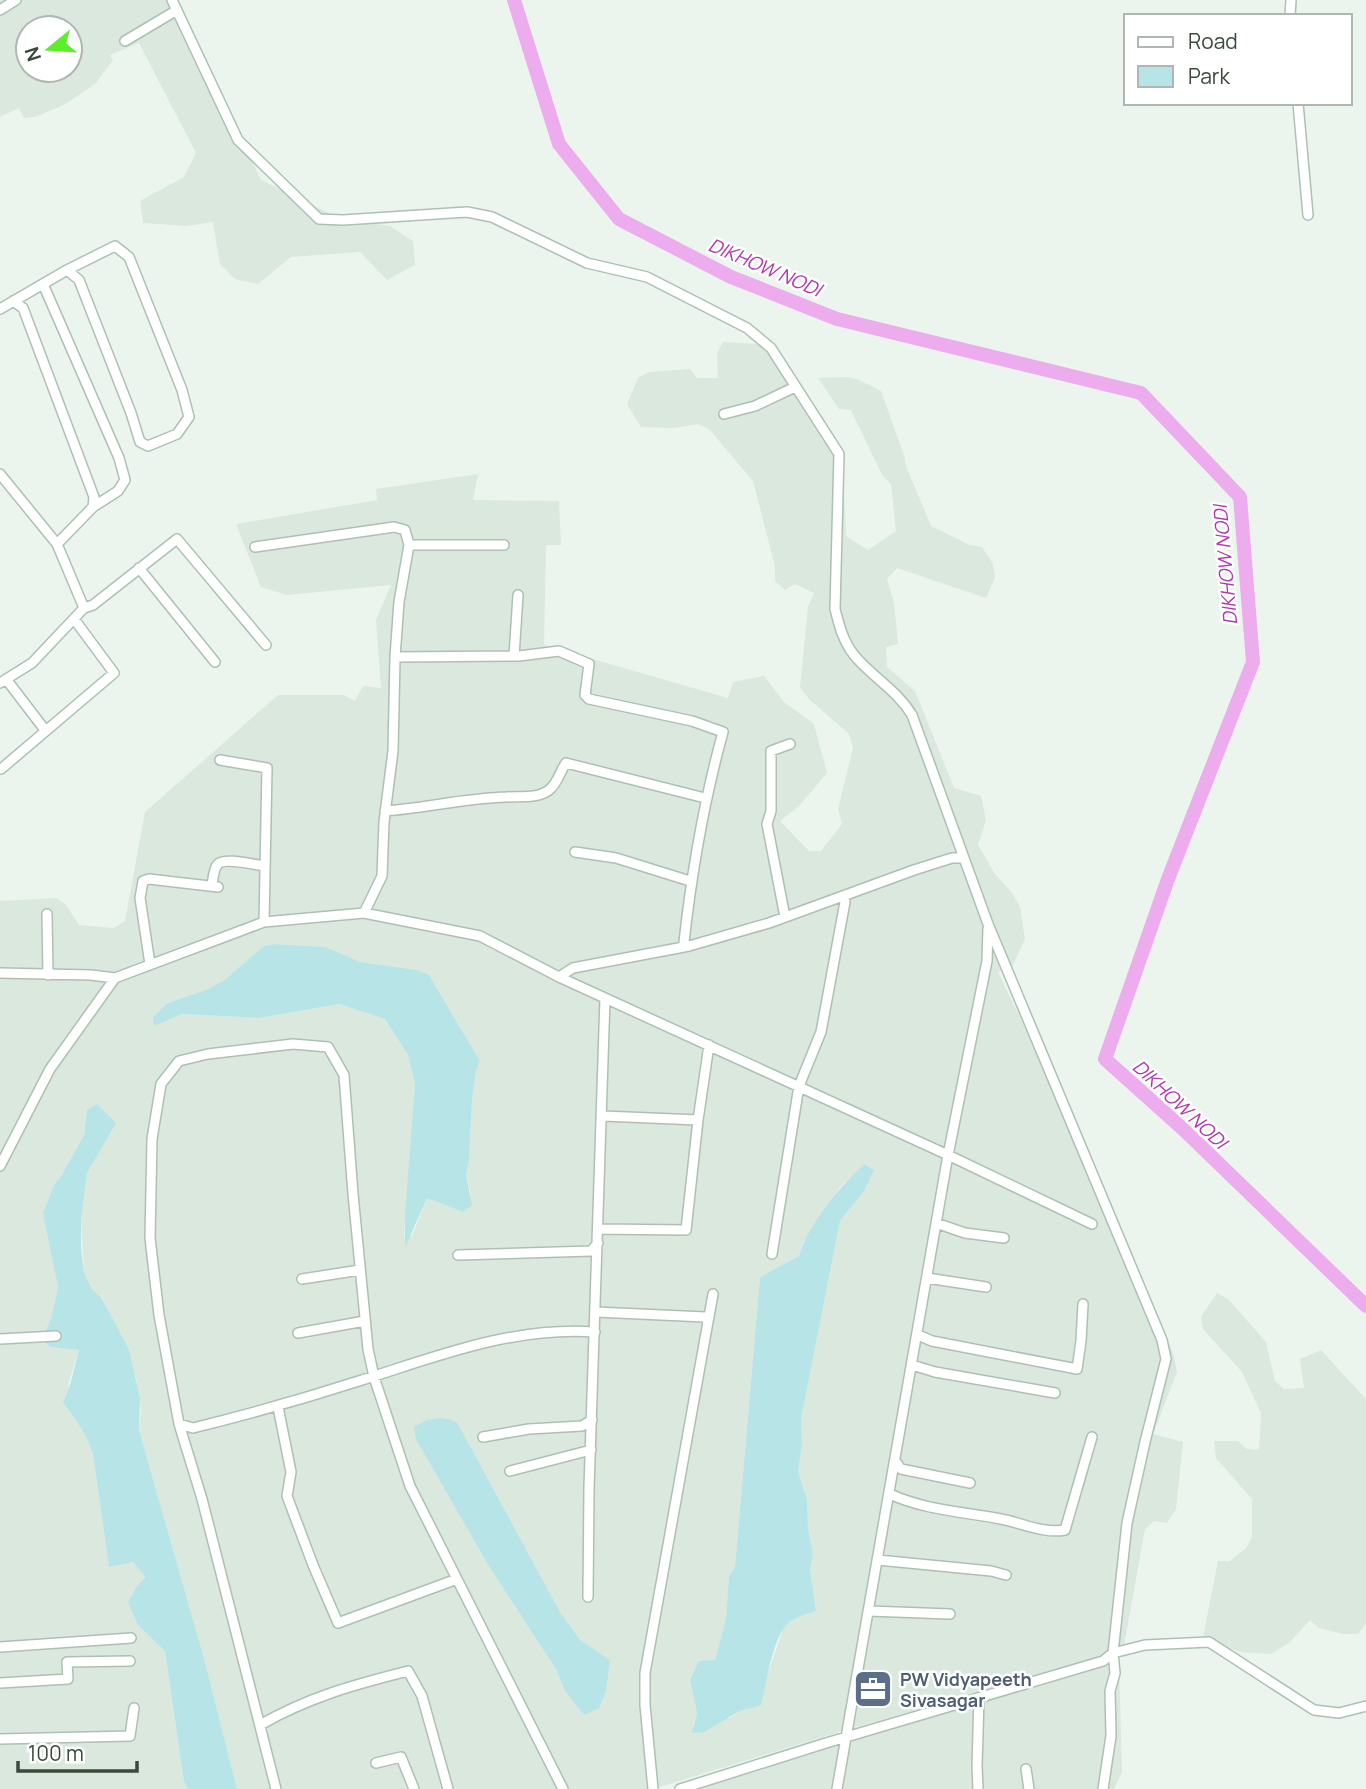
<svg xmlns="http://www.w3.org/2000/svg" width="1366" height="1789" viewBox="0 0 1366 1789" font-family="Manrope,sans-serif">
<rect width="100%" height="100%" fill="#ebf5ee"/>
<path fill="#dae8de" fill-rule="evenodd" d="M 0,0 L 172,0 L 261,180 L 341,219 L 390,226 L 413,241 L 415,265 L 387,280 L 360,252 L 291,257 L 258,284 L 235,279 L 220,264 L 213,222 L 187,226 L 143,223 L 140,201 L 184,177 L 196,153 L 139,43 L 110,55 L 113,60 L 96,83 L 64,105 L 35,117 L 24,118 L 19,108 L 0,117 ZM 28,28 L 70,28 L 70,70 L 28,70 Z
M 723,342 L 758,344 L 772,357 L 843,465 L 846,536 L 868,550 L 896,531 L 891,484 L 882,475 L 851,410 L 839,409 L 818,378 L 847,377 L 859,380 L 881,391 L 904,455 L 906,466 L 931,526 L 970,545 L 982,547 L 993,564 L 995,577 L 986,598 L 897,568 L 887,579 L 894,603 L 898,644 L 886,647 L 887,667 L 915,691 L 954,788 L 981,796 L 986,820 L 978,845 L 995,874 L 1012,893 L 1020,907 L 1025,939 L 1012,967 L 998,972 L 1092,1166 L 1173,1352 L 1177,1372 L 1153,1434 L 1183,1442 L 1176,1509 L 1167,1523 L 1154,1521 L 1145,1529 L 1123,1651 L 839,1732 L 653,1789 L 237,1789 L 205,1662 L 139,1430 L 141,1410 L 136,1377 L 102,1297 L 92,1289 L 84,1273 L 81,1220 L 87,1172 L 87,1110 L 84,1135 L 62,1175 L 54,1185 L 44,1212 L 58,1287 L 51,1318 L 42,1340 L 52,1347 L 79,1350 L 69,1381 L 68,1394 L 71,1413 L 79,1422 L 89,1440 L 93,1454 L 109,1566 L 133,1562 L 147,1577 L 137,1586 L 157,1642 L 165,1651 L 184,1782 L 188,1789 L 0,1789 L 0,901 L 56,898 L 66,905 L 79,925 L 114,928 L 125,921 L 145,812 L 278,695 L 344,695 L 355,701 L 363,686 L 381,688 L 376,620 L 391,585 L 287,595 L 261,587 L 236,524 L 377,500 L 376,489 L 478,474 L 473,500 L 559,501 L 561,545 L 546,545 L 544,645 L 728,698 L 733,682 L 764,676 L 784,702 L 814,724 L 827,773 L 799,806 L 780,821 L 809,851 L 821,851 L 842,824 L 838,809 L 853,748 L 849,734 L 810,700 L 800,688 L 808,607 L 814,593 L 795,584 L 785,590 L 775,581 L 775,566 L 753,481 L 709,429 L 698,424 L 674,428 L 641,427 L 627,404 L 638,378 L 649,372 L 690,369 L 697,378 L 718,378 L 717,353 ZM 275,944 L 326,947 L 360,962 L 418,970 L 429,975 L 480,1061 L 476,1071 L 472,1099 L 469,1162 L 466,1174 L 471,1194 L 463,1212 L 427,1198 L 412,1236 L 404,1236 L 415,1084 L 408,1055 L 385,1019 L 339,1004 L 260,1018 L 182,1014 L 154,1025 L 168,1003 L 206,990 L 223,981 L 264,946 ZM 864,1164 L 874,1170 L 864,1191 L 840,1221 L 801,1419 L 802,1444 L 798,1472 L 807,1499 L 808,1527 L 813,1555 L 810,1568 L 816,1611 L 792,1620 L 783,1629 L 766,1679 L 761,1704 L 740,1711 L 730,1718 L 693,1725 L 697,1713 L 690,1680 L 715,1660 L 726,1618 L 729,1577 L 735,1567 L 760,1277 L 799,1256 L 802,1245 L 840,1187 ZM 457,1422 L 560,1612 L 580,1640 L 610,1660 L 584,1715 L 565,1691 L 557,1671 L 478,1546 Z
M 1217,1293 L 1228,1299 L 1266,1342 L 1275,1381 L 1284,1389 L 1304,1388 L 1300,1359 L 1321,1350 L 1366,1399 L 1366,1624 L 1358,1634 L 1343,1634 L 1319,1628 L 1310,1620 L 1290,1642 L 1271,1654 L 1240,1652 L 1203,1637 L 1218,1561 L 1230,1561 L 1246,1548 L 1252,1537 L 1252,1499 L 1216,1458 L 1214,1441 L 1238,1441 L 1247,1449 L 1259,1450 L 1261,1413 L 1242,1372 L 1203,1329 L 1201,1317 Z
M 1119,1662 L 1122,1772 L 1114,1789 L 693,1789 Z"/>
<path fill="#b7e4e6" d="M 275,944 L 326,947 L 360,962 L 418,970 L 429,975 L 480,1061 L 476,1071 L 472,1099 L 469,1162 L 466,1174 L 472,1205 L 463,1212 L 427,1198 L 405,1248 L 405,1214 L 415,1084 L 408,1055 L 385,1019 L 339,1004 L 260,1018 L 182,1014 L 154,1026 L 153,1017 L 168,1003 L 206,990 L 223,981 L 264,946 Z
M 97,1104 L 116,1123 L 87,1173 L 81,1220 L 81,1248 L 84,1273 L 92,1289 L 101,1297 L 129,1350 L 140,1398 L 139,1430 L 205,1662 L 237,1789 L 188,1789 L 184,1782 L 165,1651 L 138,1625 L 128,1602 L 137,1586 L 146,1577 L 133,1562 L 109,1567 L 93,1454 C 87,1433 75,1419 63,1402 C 70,1391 75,1364 79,1350 L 51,1347 L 42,1340 L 51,1318 L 58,1287 L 43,1213 L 54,1185 L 62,1175 L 84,1135 L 87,1110 Z
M 864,1164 L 874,1170 L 864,1191 L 840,1221 L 801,1419 L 802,1444 L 798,1472 L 807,1499 L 808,1527 L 813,1555 L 810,1569 L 816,1611 C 808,1614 797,1617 790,1622 C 772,1635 767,1683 761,1705 L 740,1711 L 704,1732 L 692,1733 L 697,1713 L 690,1680 L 699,1661 L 715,1660 L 726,1618 L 729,1577 L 735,1567 L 760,1277 L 799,1256 C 807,1226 841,1185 864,1164 Z
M 443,1418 L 457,1422 L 560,1612 L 580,1640 L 610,1660 L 606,1691 L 599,1708 L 584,1715 L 565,1691 L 557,1671 L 486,1561 L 416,1439 L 414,1427 L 427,1420 Z"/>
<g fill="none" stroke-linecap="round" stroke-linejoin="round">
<path stroke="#edaced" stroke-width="14" d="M 514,0 L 559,144 L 619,219 L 731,277 L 837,319 L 1141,393 L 1240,497 L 1253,662 L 1168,879 L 1105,1059 L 1183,1129 L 1366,1306"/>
<g stroke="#aec0b2" stroke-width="12">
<path id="minor" d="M 172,0 L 238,140 L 319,219 L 343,220 L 467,212 L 492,217 L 587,263 L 647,277 L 747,328 L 771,348 L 839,454 L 835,609 C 839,625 843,641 854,655 C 872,677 897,690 912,715 L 988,924 L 1162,1340 L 1166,1359 L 1145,1442 L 1127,1523 L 1113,1653 L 1103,1661 L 826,1743 L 680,1789
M 0,10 L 16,0
M 1290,16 L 1291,0
M 125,41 L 177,10
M 1298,103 L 1308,215
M 43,284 L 119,458 L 125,480 L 118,491 L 93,507
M 13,301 L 23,308 L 94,497 L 93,507 L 57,544
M 0,309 L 67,270 L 115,246 L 129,257 L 182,390 L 189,417 L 177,434 L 148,446 L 140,442 L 131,413 L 79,280 L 67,270
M 724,414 L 755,406 L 795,387
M 0,474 L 57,544 L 84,608 L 32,663 L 0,683
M 409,545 L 504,545
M 255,547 L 394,527 L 405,530 L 409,545 L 399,602 L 395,657 L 393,751 L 384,822 L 382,876 L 364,913
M 139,568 L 215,662
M 84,608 L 93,605 L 177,539 L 266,645
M 514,656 L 518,595
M 395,657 L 519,656 L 559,651 L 589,664 L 585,695 L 589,699 L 692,721 L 723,732 C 704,801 692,870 684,942 L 689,946
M 6,679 L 45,730
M 220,760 L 267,768 L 264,922
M 1,769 L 114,673 L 74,619
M 385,811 C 425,808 467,798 506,797 C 519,796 538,799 549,790 C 558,783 560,771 566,763 L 705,798
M 575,852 L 616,858 L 690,881
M 212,886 C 213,880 213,869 218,864 C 225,857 255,865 265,866
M 47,914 L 48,975
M 785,917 L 767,824 L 771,811 L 771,751 L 790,744
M 150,964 L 140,898 L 143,881 L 149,879 L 218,887
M 0,973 L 91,975 L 115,978 L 264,922 L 364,913 L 480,936 L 559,977 L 948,1155 L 1092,1224
M 559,977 L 573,968 L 689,946 L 769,923 L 914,870 L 952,858 L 962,858
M 603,1116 L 698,1120
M 0,1166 L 50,1069 L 115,978
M 936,1223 L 965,1233 L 1004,1238
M 599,1229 L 686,1230 L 698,1120 L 709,1045
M 772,1254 L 799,1086 L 821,1032 L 845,902 L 844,897
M 458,1255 L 591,1251 L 598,1243
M 927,1278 L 986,1287
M 302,1279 L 360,1270
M 596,1312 L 705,1317 L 708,1322
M 298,1333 L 365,1321
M 918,1335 L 932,1341 L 1077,1369 L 1081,1341 L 1083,1304
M 0,1339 L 56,1336
M 912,1365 L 935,1372 L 1055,1393
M 278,1407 L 291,1472 L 287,1496 L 313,1565 L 338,1623 L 457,1579
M 179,1424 L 193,1428 C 250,1414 306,1398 362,1380 C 438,1356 514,1326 595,1332
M 483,1437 L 529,1429 L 582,1426 L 592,1420
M 896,1462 L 901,1469 L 970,1483
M 510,1471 L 591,1450
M 890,1494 C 924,1510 965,1512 1001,1519 C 1022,1523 1044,1534 1065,1530 L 1092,1437
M 878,1560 L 991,1571 L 1006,1575
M 588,1597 L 589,1488 L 605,998
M 869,1611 L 950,1614
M 0,1647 L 131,1638
M 0,1683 L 68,1679 L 67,1662 L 130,1661
M 260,1725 C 309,1697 353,1685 408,1671 L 422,1696 L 448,1789
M 0,1739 L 130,1736 L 134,1708
M 376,1763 L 401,1757 L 414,1789
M 1026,1769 L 1029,1789
M 276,1789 L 202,1499 L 179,1424 L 159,1315 L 150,1238 L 152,1139 L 161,1084 L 179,1061 L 208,1054 L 293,1044 L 328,1047 L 344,1075 L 353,1194 L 368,1349 L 374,1377 L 410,1486 L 563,1789
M 653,1789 L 645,1705 L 645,1673 L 713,1294
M 837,1789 L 948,1155 L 987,961 L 988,929
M 978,1789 L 977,1766 L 979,1698
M 1103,1789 L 1111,1736 L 1110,1691 L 1115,1673 L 1113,1653 L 1145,1645 L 1209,1642 L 1314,1710 L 1339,1713 L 1366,1706"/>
</g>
<use href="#minor" stroke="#fff" stroke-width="9"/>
</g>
<defs>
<g id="office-square" transform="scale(2.0125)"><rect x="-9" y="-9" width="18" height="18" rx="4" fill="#5c6f8a" stroke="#fff"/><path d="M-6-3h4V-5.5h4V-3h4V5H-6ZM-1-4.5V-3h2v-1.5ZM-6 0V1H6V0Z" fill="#fff"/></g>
</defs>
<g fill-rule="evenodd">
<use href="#office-square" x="873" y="1689"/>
</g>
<g text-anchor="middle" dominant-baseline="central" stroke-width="5" stroke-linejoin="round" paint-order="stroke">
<g font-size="18" font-weight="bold" fill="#4e5e75" stroke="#fff" text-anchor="start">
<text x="900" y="1679">PW Vidyapeeth<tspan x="900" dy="21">Sivasagar</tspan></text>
</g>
<g font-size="19" font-style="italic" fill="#b037ae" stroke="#fff">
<text transform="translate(765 267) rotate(23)">DIKHOW NODI</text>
<text transform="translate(1225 565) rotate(-95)">DIKHOW NODI</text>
<text transform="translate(1180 1104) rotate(43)">DIKHOW NODI</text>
</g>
</g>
<rect x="1124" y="14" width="228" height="91" fill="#ffffff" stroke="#b0b6b1" stroke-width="2"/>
<rect x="1138" y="37" width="35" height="10" fill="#ffffff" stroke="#b0b6b1" stroke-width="2"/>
<text x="1188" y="49" font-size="21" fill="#39493c">Road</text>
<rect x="1138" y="66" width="35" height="21" fill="#b7e4e6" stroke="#b0b6b1" stroke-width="2"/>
<text x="1188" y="84" font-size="21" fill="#39493c">Park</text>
<g transform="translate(49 49) rotate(252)"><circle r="33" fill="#ffffff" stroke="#b0b6b1" stroke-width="2"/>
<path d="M0-5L12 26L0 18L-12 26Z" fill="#5cee29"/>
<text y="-10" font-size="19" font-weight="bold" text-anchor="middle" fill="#39493c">N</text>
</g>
<path d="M18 1761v10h119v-10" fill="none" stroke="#39493c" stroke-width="3.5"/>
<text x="28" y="1761" font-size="21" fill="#39493c" stroke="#ffffff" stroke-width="5" paint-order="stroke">100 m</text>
</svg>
